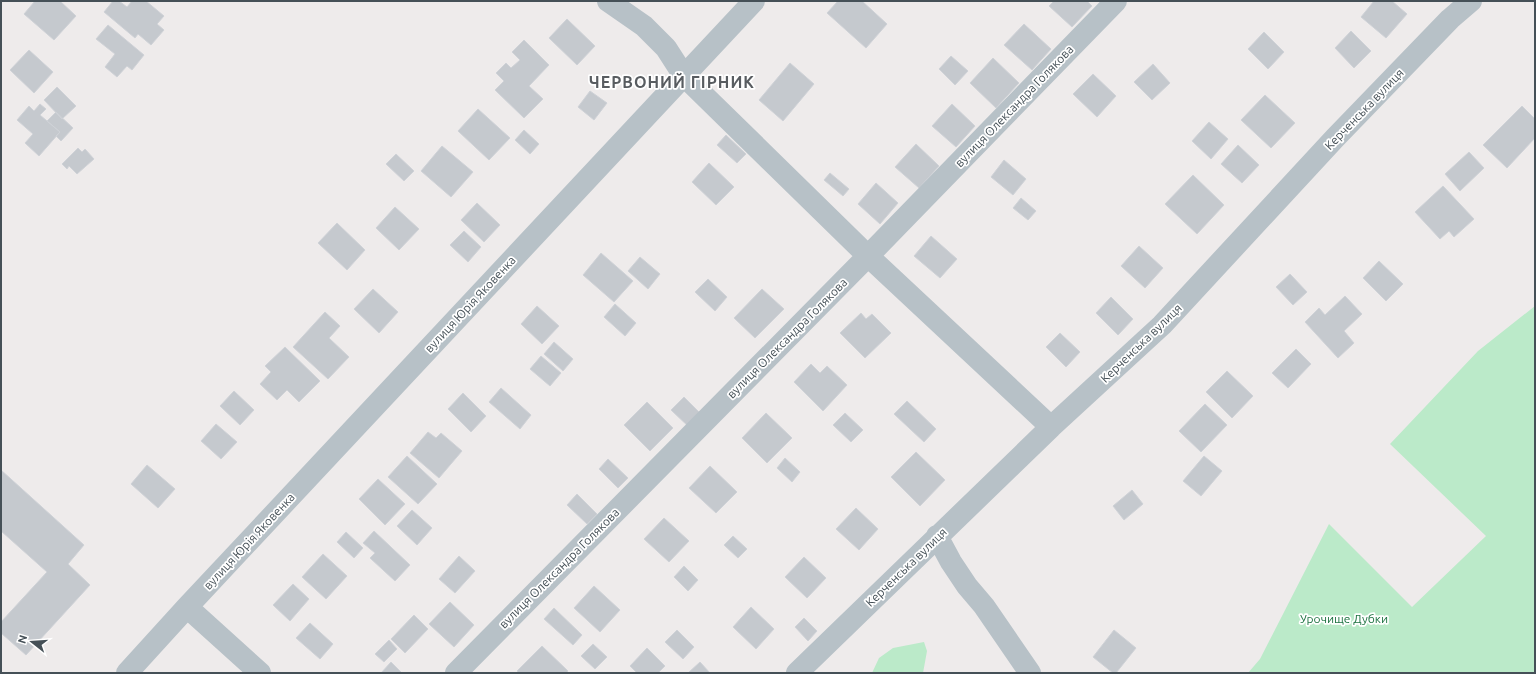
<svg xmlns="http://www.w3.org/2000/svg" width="1536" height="674" viewBox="0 0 1536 674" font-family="Ubuntu,sans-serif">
<rect width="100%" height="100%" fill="#eeebeb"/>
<path fill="#bbeac9" d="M 1535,306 L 1535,673 L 1248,673 L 1260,659 L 1329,524 L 1412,607 L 1486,536 L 1390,444 L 1478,351 Z
M 924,642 L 927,651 L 923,673 L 872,673 L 879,658 L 893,648 Z"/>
<path fill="#c5c9ce" stroke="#cfd2d7" d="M 35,1 L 60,1 L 76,16 L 54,40 L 24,14 Z
M 113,1 L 119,1 L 127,7 L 132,1 L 146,1 L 164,16 L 157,24 L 164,30 L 151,45 L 138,34 L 135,38 L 104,12 Z
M 838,1 L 862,1 L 887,24 L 866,48 L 827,13 Z
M 1054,1 L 1087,1 L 1092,6 L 1072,27 L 1049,6 Z
M 1374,1 L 1392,1 L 1407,14 L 1386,38 L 1361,17 Z
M 567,19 L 595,46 L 577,65 L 549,38 Z
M 1024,24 L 1051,49 L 1032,70 L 1004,45 Z
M 108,25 L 144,55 L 132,70 L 127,66 L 117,77 L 105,67 L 115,54 L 96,39 Z
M 1351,31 L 1371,51 L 1354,68 L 1335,48 Z
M 1264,32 L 1284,52 L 1268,69 L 1248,49 Z
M 524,40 L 549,65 L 529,86 L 543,99 L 524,118 L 495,90 L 504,81 L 496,73 L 506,63 L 511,68 L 520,60 L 512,52 Z
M 29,50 L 53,72 L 34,93 L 10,70 Z
M 951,56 L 968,71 L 955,85 L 939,69 Z
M 993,58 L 1019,83 L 996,108 L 970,83 Z
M 790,63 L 814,84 L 783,121 L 759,100 Z
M 1153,64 L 1170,83 L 1152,100 L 1134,82 Z
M 1093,74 L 1116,96 L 1097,117 L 1073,94 Z
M 57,87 L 76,106 L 62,119 L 44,100 Z
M 590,91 L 607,103 L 594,120 L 578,107 Z
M 1265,95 L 1295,123 L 1271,148 L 1241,120 Z
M 40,104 L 46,109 L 40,115 L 60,132 L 39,156 L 25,143 L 33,134 L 17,120 L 29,106 L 34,111 Z
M 952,104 L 975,126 L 956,147 L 932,126 Z
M 1522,106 L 1535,119 L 1535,138 L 1507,168 L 1483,145 Z
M 478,109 L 510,138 L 489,160 L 458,131 Z
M 56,112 L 73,128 L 61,141 L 56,136 L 60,132 L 47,121 Z
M 1209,122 L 1228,139 L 1211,159 L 1192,141 Z
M 524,130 L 539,144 L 530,154 L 515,140 Z
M 726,135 L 746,154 L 737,163 L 717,145 Z
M 916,144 L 939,166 L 919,188 L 895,167 Z
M 1238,145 L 1259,165 L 1242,183 L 1221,164 Z
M 442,146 L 473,172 L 451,197 L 421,171 Z
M 78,148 L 82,152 L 85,149 L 94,159 L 77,174 L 69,166 L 67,169 L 62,164 Z
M 1469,152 L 1484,168 L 1460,191 L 1445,174 Z
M 396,154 L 414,171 L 404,181 L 386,164 Z
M 1004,160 L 1026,179 L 1013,195 L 991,177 Z
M 709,163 L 734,187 L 716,205 L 692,182 Z
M 830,173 L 849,189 L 843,196 L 824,180 Z
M 1193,175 L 1224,205 L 1197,234 L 1165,204 Z
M 876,183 L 898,203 L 880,224 L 858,204 Z
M 1443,186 L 1474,219 L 1454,237 L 1449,231 L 1440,239 L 1415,212 Z
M 1021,198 L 1036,211 L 1028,220 L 1013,208 Z
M 477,203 L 500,225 L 484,242 L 461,220 Z
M 395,207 L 419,229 L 399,250 L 376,228 Z
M 337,223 L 365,250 L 347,270 L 318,243 Z
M 464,231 L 481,247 L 468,262 L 450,245 Z
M 931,236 L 957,259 L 940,278 L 914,256 Z
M 1139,246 L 1163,268 L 1145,288 L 1121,266 Z
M 601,253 L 633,281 L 614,302 L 583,275 Z
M 640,257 L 660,274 L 648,289 L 628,271 Z
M 1379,261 L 1403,284 L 1386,301 L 1363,278 Z
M 1290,274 L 1307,292 L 1293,305 L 1276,287 Z
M 708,279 L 727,297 L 715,311 L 695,292 Z
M 373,289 L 398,312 L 379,333 L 354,309 Z
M 762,289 L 784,309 L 755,338 L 734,318 Z
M 1345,296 L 1362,314 L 1344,331 L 1354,343 L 1338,358 L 1305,322 L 1319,308 L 1325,315 Z
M 1111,297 L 1133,319 L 1118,335 L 1096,313 Z
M 615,304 L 636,323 L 625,336 L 604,317 Z
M 537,306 L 559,326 L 542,344 L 521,324 Z
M 325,312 L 340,326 L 329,338 L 349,357 L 328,379 L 293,347 Z
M 861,313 L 866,319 L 872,314 L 891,333 L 865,358 L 840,333 Z
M 1060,333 L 1080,352 L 1066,367 L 1046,347 Z
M 554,342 L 573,359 L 563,371 L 544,354 Z
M 285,347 L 320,381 L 299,402 L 287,390 L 277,400 L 260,384 L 271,372 L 265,366 Z
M 1296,349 L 1311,364 L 1288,388 L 1272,373 Z
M 541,356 L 561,373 L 550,386 L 530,369 Z
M 811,364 L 820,373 L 827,366 L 847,385 L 823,411 L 794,382 Z
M 1227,371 L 1253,396 L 1232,418 L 1206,392 Z
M 501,388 L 531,415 L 520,429 L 489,402 Z
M 234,391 L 254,410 L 240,425 L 220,406 Z
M 463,393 L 486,416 L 471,432 L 448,409 Z
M 684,397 L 702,415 L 690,428 L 671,410 Z
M 907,401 L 936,429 L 924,442 L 894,414 Z
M 647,402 L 673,428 L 650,451 L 624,425 Z
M 1205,404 L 1227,425 L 1201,452 L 1179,431 Z
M 766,413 L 792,438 L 767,463 L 742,438 Z
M 845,413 L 863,430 L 851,442 L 833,425 Z
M 216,424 L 237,442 L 221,459 L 201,441 Z
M 428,432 L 436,438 L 441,433 L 462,451 L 439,478 L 410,453 Z
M 916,452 L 945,480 L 920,506 L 891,477 Z
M 407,456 L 437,484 L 418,504 L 388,477 Z
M 1204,456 L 1222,471 L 1201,496 L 1183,481 Z
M 785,458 L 800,472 L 792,482 L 777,468 Z
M 608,459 L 628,478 L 618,488 L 599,469 Z
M 147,465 L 175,489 L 158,508 L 131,484 Z
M 710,466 L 737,492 L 716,513 L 689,488 Z
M 1,470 L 84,545 L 68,564 L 90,585 L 26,655 L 1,633 L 1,622 L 47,572 L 1,531 Z
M 378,479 L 405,504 L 385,525 L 359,499 Z
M 1132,490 L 1143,504 L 1124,520 L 1113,506 Z
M 577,494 L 597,514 L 587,524 L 567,505 Z
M 856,508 L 878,529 L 859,550 L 836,529 Z
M 412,510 L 432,528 L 417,545 L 397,526 Z
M 664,518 L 689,541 L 669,562 L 644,539 Z
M 374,531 L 410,565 L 395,581 L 370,558 L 375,553 L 363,543 Z
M 346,532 L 363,548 L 354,558 L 337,542 Z
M 733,536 L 747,549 L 738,558 L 724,545 Z
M 323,554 L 347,576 L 326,599 L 302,577 Z
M 459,556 L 475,571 L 455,593 L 439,579 Z
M 804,557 L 826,578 L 807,598 L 785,577 Z
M 684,566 L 698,580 L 688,591 L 674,577 Z
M 293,584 L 309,599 L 290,621 L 273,605 Z
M 594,586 L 620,610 L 600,632 L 574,608 Z
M 450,602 L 474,625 L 454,647 L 429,624 Z
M 751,607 L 774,629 L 756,649 L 733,627 Z
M 554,608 L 582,635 L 573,645 L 544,619 Z
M 414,615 L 428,629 L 405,653 L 391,639 Z
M 804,618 L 817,631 L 808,641 L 795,627 Z
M 310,623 L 333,644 L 320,659 L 296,638 Z
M 677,630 L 694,647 L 683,659 L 665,642 Z
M 1114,630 L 1136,648 L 1116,673 L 1113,673 L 1093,657 Z
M 389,640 L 397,649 L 384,662 L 375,654 Z
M 593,644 L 607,657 L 595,669 L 581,656 Z
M 542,646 L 568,671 L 566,673 L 519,673 L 517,671 Z
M 647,648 L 665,666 L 658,673 L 637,673 L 630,666 Z
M 391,662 L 402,673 L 381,673 Z
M 700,662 L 710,673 L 688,673 Z"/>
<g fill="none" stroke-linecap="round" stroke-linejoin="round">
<path stroke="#b7c1c7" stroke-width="22" d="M 608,1 L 644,26 L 666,48 L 684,76 L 868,256 L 1051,427
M 937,536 L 951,562 L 967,586 L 984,606 L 1030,673
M 187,607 L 260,673
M 127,673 L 187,607 L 754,1
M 456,673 L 868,256 L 1116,1
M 797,673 L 1051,427 L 1162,325 L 1335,138 L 1450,19 L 1471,1"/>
</g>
<g text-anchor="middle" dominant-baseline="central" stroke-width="3.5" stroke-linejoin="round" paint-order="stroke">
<g font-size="12" fill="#455057" stroke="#fff">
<text transform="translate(1014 106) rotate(-46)">вулиця Олександра Голякова</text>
<text transform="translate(1364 109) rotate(-46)">Керченська вулиця</text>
<text transform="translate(470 304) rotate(-47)">вулиця Юрія Яковенка</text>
<text transform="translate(787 338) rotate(-45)">вулиця Олександра Голякова</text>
<text transform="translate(1141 343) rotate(-44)">Керченська вулиця</text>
<text transform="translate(249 541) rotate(-47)">вулиця Юрія Яковенка</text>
<text transform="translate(906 567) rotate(-44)">Керченська вулиця</text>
<text transform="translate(559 568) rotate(-45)">вулиця Олександра Голякова</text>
</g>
<g font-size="12" fill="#1c7240" stroke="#fff">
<text x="1344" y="618">Урочище Дубки</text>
</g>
<g font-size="16" font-weight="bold" letter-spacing="1" fill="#585c60" stroke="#fff">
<text x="672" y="82">ЧЕРВОНИЙ ГІРНИК</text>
</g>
</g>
<rect width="1536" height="674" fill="none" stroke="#455057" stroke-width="4"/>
<g transform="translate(32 642) rotate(287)" stroke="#ffffff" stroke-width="3" paint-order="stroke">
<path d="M0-3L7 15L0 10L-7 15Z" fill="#455057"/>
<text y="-6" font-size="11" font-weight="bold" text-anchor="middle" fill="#455057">N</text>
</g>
</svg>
